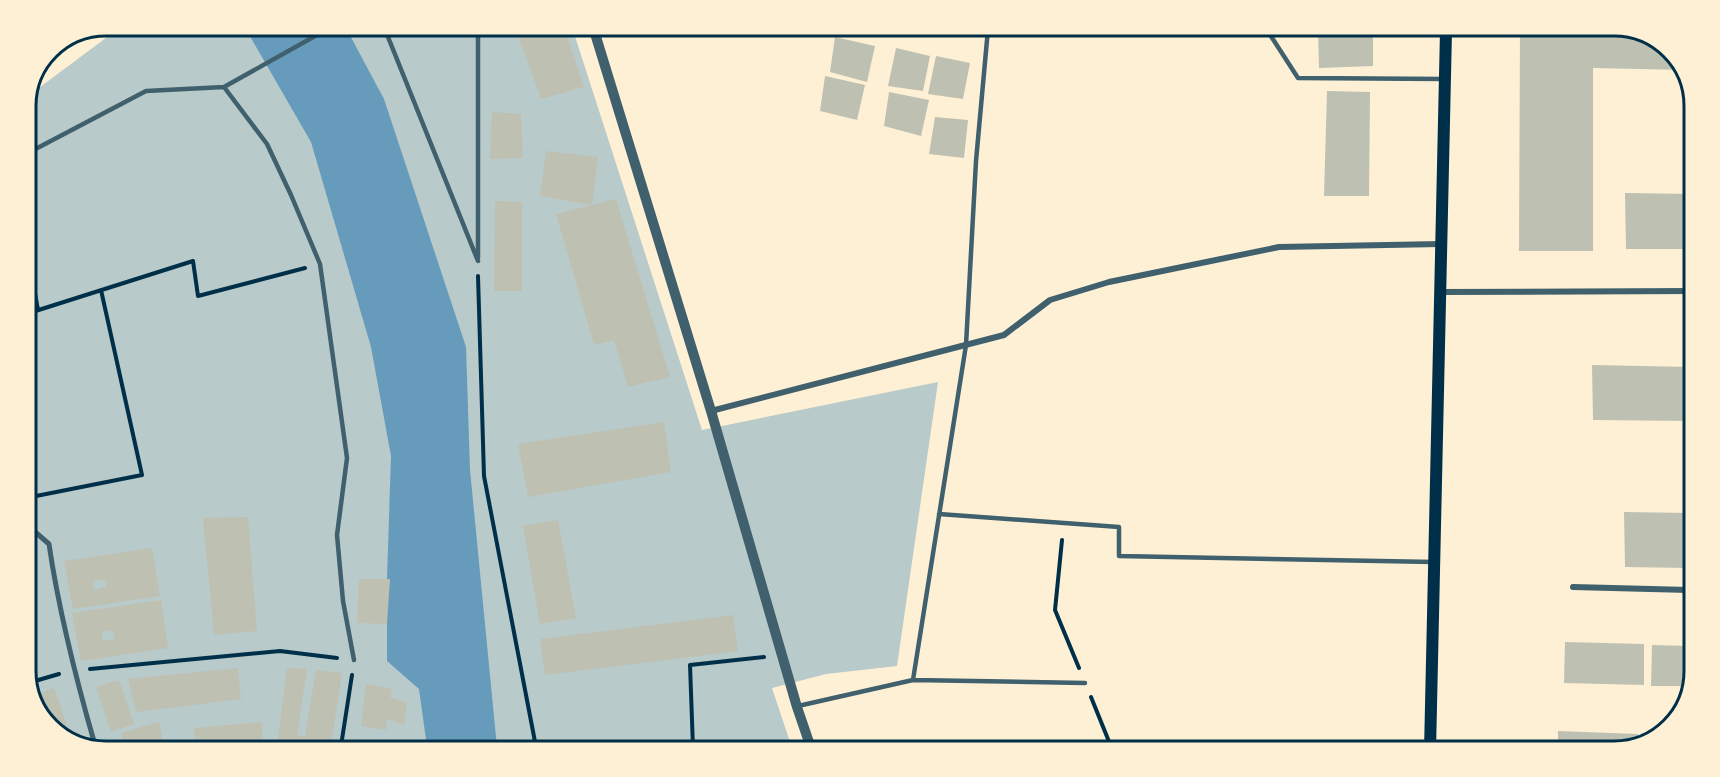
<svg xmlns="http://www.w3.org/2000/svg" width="1720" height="777" viewBox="0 0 1720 777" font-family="'Titillium Web',sans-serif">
<rect width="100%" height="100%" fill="#fdf0d5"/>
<path fill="#b9caca" d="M 122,26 L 572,27 L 702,430 L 938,382 L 897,666 L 826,674 L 772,688 L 792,748 L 75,745 L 42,720 L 26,676 L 26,102 L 28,96 Z"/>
<path fill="#669bbc" d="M 244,26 L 345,26 L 384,99 L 466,347 L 470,470 L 497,747 L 427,747 L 419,689 L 387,661 L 387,579 L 391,456 L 371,347 L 311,142 Z"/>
<path fill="#bec0b2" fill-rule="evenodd" d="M 515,27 L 564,27 L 584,87 L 541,99 Z
M 1318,30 L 1373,31 L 1373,66 L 1319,68 Z
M 1520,31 L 1645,32 L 1681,61 L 1684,70 L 1593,68 L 1593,251 L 1519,251 Z
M 835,37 L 875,46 L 867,82 L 830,72 Z
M 896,48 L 930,56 L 923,91 L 888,86 Z
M 936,56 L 970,63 L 963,99 L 928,94 Z
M 825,76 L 865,85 L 857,120 L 820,111 Z
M 1327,91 L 1370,92 L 1369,196 L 1324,196 Z
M 889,92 L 929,100 L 921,136 L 884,126 Z
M 492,112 L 521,114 L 523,158 L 490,159 Z
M 935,117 L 968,120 L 964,158 L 929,154 Z
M 546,151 L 598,157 L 592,205 L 540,196 Z
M 1625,193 L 1693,194 L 1693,249 L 1626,249 Z
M 616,199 L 670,377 L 628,387 L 614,340 L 594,345 L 556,214 Z
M 495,201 L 522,202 L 522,291 L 494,291 Z
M 1592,365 L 1692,367 L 1691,421 L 1593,420 Z
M 664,422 L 671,472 L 528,497 L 518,444 Z
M 1624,512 L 1690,513 L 1690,568 L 1625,567 Z
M 248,517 L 257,631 L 214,635 L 203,518 Z
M 558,520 L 576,618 L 540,624 L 523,526 Z
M 152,548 L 160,596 L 73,609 L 64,561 ZM 105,579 L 106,587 L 94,590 L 93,581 Z
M 359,579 L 390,579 L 387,624 L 357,623 Z
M 161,600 L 168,648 L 81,661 L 72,613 ZM 113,630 L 115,639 L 103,641 L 102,632 Z
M 733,615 L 738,651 L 545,675 L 540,639 Z
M 1565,642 L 1644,644 L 1644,685 L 1564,683 Z
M 1652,645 L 1689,646 L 1688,686 L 1651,686 Z
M 238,668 L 241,699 L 136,712 L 128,679 Z
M 287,668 L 307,669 L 297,735 L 305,736 L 316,670 L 342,673 L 331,746 L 277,746 Z
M 119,680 L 134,724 L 111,732 L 96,687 Z
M 366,684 L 392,689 L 390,698 L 407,702 L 404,725 L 387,719 L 386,730 L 361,726 Z
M 54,688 L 74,745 L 42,720 L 33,696 Z
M 159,722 L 164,746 L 124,745 L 121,733 Z
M 262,722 L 263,746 L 195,746 L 194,728 Z
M 1558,731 L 1638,734 L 1638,744 L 1614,751 L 1558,751 Z
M 1646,734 L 1662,734 L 1659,738 L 1645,742 Z
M 353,739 L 379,744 L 378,746 L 352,746 Z"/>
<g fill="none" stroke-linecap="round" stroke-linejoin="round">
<path stroke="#003049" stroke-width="4" d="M 26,242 L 38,310
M 478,276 L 484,476 L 536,747
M 26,314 L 193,261 L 198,296 L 305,268
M 26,498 L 142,475 L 101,290
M 1062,540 L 1055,610 L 1079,668
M 90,669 L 280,651 L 337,658
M 28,683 L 59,674
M 1091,697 L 1112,749
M 341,746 L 352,675
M 693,748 L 690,665 L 764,657"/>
<path stroke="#3f606c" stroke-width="4.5" d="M 384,27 L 478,261
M 1267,30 L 1298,78 L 1445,79
M 224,87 L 333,26
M 26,154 L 146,91 L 224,87 L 267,144 L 291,195 L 320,264 L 347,458 L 337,535 L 343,601 L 354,660
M 478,258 L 478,27
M 939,514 L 1119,527 L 1119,556 L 1434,562
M 913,680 L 1085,683
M 798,706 L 913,680 L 966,345 L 976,161 L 988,29"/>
<path stroke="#3f606c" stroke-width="5" d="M 26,524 L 49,544 C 59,613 76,679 95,745"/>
<path stroke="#3f606c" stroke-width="6" d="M 1439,292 L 1692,291
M 711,411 L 1004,335 L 1050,300 L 1109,282 L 1279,247 L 1441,244
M 1573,587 L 1689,590"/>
<path stroke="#3f606c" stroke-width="10" d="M 593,27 L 711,411 L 797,707 L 811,748"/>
<path stroke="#003049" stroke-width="12" d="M 1430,751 L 1446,31"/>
</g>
<path d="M0 0H1720V777H0ZM106 36H1614A70 70 0 0 1 1684 106V671A70 70 0 0 1 1614 741H106A70 70 0 0 1 36 671V106A70 70 0 0 1 106 36Z" fill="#fdf0d5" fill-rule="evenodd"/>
<path fill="none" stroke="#003049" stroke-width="3" d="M106 36H1614A70 70 0 0 1 1684 106V671A70 70 0 0 1 1614 741H106A70 70 0 0 1 36 671V106A70 70 0 0 1 106 36Z"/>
</svg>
